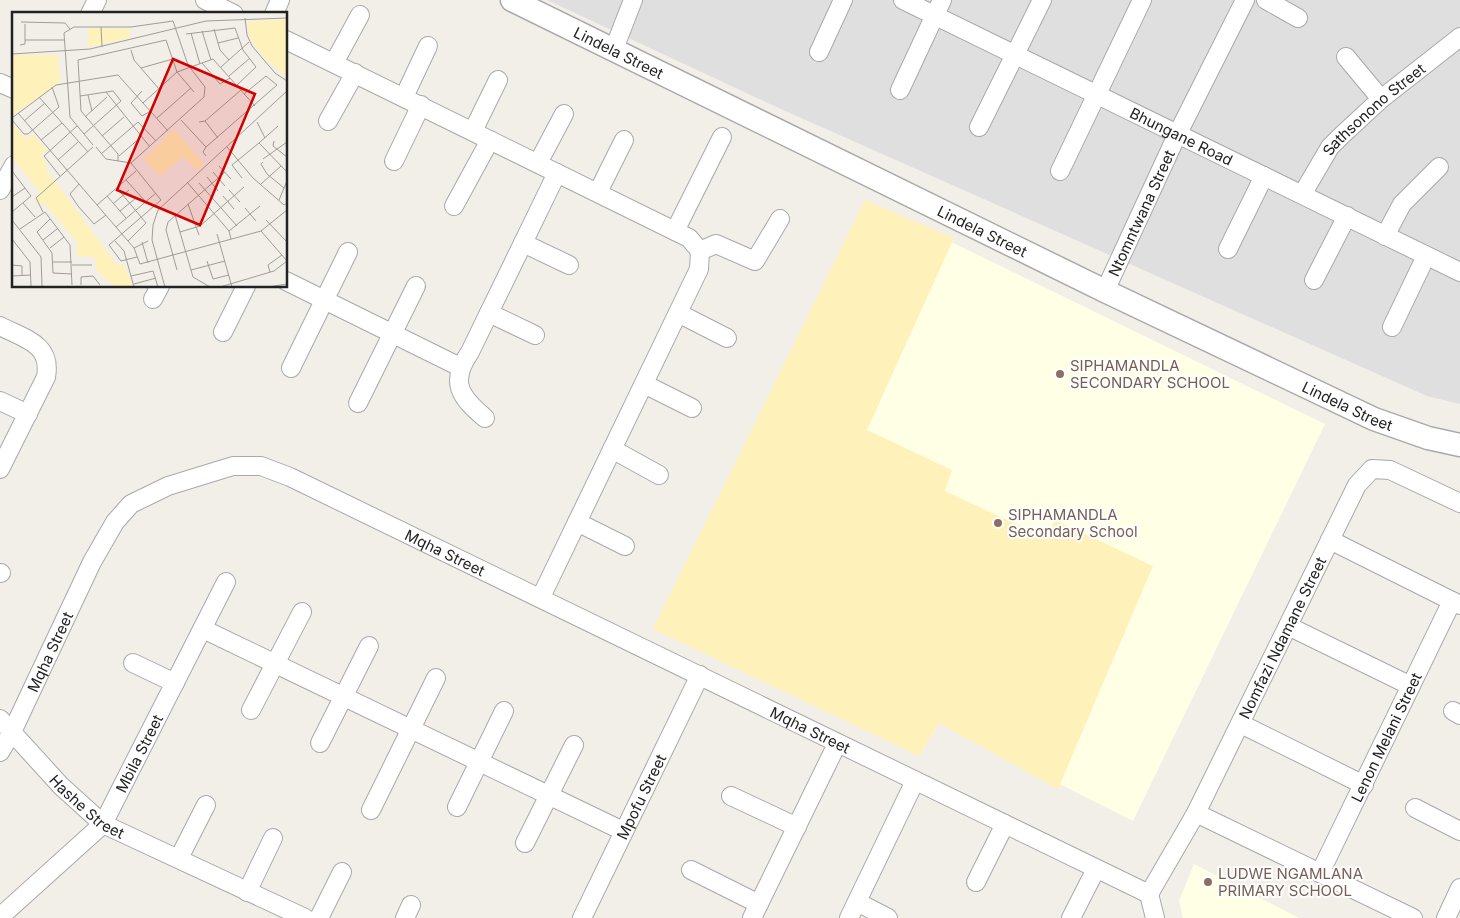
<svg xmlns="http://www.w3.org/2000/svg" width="1460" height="918" viewBox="0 0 1460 918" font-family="Inter,sans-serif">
<rect width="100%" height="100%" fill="#f2efe9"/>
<path fill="#e0dfdf" d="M 547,0 L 1460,0 L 1460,404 L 1427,396 L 772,105 Z"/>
<path fill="#ffffe5" d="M 865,200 L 1325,424 L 1133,821 L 939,723 L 919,756 L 675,621 Z
M 1194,864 L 1299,918 L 1183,918 L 1179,901 Z"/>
<path fill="#fff1ba" d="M 865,200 L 954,238 L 867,430 L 952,470 L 945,491 L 1046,538 L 1055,520 L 1153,566 L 1058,789 L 939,723 L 919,756 L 653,629 Z"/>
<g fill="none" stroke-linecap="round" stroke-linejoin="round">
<g stroke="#a9a9a9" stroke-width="20">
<g id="minor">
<path d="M 205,0 L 234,14"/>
<path id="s1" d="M 903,0 L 1460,272"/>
<path d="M 1266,0 L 1298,18"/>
<path d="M 90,14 L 97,0"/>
<path d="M 274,14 L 280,0"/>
<path d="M 286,40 L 689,238 L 700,251 L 699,269 L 541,597"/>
<path d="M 614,49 L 633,0"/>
<path d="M 819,52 L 843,0"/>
<path d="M 1346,57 L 1381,99"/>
<path d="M 334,63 L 360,15"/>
<path d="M 0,83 L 14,89"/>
<path d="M 900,90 L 942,0"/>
<path d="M 404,97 L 428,46"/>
<path d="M 328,121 L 355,73"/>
<path d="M 979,127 L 1042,0"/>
<path d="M 473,131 L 498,80"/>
<path d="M 394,161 L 421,105"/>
<path d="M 538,163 L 564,114"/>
<path d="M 1060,171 L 1142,0"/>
<path d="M 0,190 L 14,165"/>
<path d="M 598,192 L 624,140"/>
<path id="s2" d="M 1303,193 L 1330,147 L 1341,136 L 1381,99 L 1460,37"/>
<path d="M 454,206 L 490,140"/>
<path d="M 675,231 L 722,137"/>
<path d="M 1385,236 L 1402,204 L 1439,167"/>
<path d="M 523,243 L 569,265"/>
<path d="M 1228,249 L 1264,176"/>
<path d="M 700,251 L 716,244 L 755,261 L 780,219"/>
<path d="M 1314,280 L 1347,216"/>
<path d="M 286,281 L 460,367"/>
<path id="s3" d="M 1105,291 L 1177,135 L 1245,0"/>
<path d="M 153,299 L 160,286"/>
<path d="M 489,313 L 535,335"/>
<path d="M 678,313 L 727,338"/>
<path d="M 0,326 C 25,339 52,344 46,377 L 0,469"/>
<path d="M 1392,327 L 1426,256"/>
<path d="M 223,332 L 246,286"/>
<path d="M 291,368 L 348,252"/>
<path d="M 644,384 L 692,408"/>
<path d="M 0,401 L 28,414"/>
<path d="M 358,403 L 416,286"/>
<path d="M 485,418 C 460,397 449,382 470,352 L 557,173"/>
<path d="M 612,449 L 659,475"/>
<path d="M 577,522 L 625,546"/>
<path d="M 1330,540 L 1460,605"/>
<path d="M 0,573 L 1,573"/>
<path d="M 1288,626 L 1411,686"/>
<path d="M 203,629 L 623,831"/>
<path d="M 133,663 L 175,683"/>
<path d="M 251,710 L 302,612"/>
<path d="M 1453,711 L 1460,715"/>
<path id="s4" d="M 0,719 L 61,786 L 103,824 L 305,918"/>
<path d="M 1241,724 L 1364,785"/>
<path d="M 320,743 L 369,646"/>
<path id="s5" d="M 0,752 L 12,732 L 92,562 L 115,522 L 131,504 L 168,486 L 233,466 L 261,466 L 290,477 L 1149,894"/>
<path d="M 731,796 L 797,827"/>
<path d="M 457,807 L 504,711"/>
<path d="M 1415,808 L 1460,831"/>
<path d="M 371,810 L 436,678"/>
<path d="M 1196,813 L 1413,918"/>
<path d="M 525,843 L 574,745"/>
<path d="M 179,858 L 206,805"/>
<path d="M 691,870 L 759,904"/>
<path id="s6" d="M 1320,873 L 1452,601"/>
<path d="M 976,882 L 1005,824"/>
<path d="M 247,892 L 273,838"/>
<path id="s7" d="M 1149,894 L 1196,813 L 1357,485 L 1372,469 L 1390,470 L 1460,503"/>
<path d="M 1149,894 L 1155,918"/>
<path d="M 857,902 L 888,918"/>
<path id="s8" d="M 0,917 L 103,824 L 226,582"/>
<path d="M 319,918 L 342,872"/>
<path d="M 405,918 L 411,905"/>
<path id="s9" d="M 582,918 L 700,675"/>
<path d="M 752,918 L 837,744"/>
<path d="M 849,918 L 915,781"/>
<path d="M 1071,918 L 1096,869"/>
<path d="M 1446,918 L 1460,888"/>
</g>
</g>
<g stroke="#a9a9a9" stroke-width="25">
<g id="tertiary">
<path id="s10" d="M 512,0 L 1105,291 L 1374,419 L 1428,438 L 1460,445"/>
</g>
</g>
<use href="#minor" stroke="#fff" stroke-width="18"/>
<use href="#tertiary" stroke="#fff" stroke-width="22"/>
</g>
<g fill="#8d6e63" stroke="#fff" stroke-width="2">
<circle cx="1060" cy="374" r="5"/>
<circle cx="998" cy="523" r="5"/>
<circle cx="1208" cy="882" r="5"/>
</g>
<g text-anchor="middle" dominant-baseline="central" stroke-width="4" stroke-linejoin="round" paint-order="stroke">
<g font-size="15" fill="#222" stroke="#fff">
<text stroke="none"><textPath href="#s10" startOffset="119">Lindela Street</textPath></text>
<text stroke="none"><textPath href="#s2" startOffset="111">Sathsonono Street</textPath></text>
<text stroke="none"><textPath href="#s1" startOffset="310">Bhungane Road</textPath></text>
<text stroke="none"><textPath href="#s3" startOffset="86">Ntomntwana Street</textPath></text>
<text stroke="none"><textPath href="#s10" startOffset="524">Lindela Street</textPath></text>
<text stroke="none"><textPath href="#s10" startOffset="929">Lindela Street</textPath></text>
<text stroke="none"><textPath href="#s5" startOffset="622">Mqha Street</textPath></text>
<text stroke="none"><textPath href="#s7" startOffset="289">Nomfazi Ndamane Street</textPath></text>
<text stroke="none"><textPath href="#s5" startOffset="112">Mqha Street</textPath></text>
<text stroke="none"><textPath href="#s5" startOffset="1028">Mqha Street</textPath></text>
<text stroke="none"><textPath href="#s6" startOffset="151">Lenon Melani Street</textPath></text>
<text stroke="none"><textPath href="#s8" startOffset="218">Mbila Street</textPath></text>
<text stroke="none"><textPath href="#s9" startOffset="135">Mpofu Street</textPath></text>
<text stroke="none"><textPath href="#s4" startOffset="124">Hashe Street</textPath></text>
</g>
<g font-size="15" fill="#785e54" stroke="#fff" text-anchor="start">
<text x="1070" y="365">SIPHAMANDLA<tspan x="1070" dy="17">SECONDARY SCHOOL</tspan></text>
<text x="1008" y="514">SIPHAMANDLA<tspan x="1008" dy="17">Secondary School</tspan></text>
<text x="1218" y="873">LUDWE NGAMLANA<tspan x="1218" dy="17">PRIMARY SCHOOL</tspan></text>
</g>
</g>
<g transform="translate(12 12)">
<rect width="275" height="275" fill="#f2efe9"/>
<path d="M 275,7 L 275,65 L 254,48 L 238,27 L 235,10 ZM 76,16 L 117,17 L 118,26 L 76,35 ZM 0,43 L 46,43 L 48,70 L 0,104 ZM 0,110 L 14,127 L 21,122 L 35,138 L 29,144 L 36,153 L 33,156 L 105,253 L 111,251 L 121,275 L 101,273 L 84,258 L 83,245 L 65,244 L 65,230 L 31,190 L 27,193 L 22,187 L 29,181 L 0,146 ZM 162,117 L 192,152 L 185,159 L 171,144 L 148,164 L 132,147 Z" fill="#fff1ba"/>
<path fill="none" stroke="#9f9d99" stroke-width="1" d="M 233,6 L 235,23 L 240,34 L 263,61 L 275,69M 9,10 L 53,11 L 58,17M 89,15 L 90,35M 202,17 L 208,38 L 217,48M 190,19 L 199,48M 179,21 L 188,52M 174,22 L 223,16 L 231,38 L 244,55 L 225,73M 13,28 L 52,28M 206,31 L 226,26M 8,33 L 13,32 L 13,12M 119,38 L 122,48 L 147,77M 0,42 L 78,37 L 194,9 L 275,6M 190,51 L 208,72 L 218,66M 209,55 L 237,30M 129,56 L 161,47M 217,64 L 238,46M 130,79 L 119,91 L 130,104 L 139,99M 94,80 L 138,135M 76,83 L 80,99M 68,84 L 101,79 L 109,89 L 72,122M 27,85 L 76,140M 131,91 L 165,60 L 201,47 L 243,94M 6,101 L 122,236 L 128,252 L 249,219 L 275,198M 73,105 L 95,85M 0,106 L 44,73 L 106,63 L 156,119M 145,106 L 179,76M 0,108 L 12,122 L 16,122 L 47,95 L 40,75M 169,108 L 194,135M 12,109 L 33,91M 193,109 L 206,126M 187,110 L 193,109 L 229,78M 245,110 L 253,126M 90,124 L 112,105M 29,128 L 50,111M 262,129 L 261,134 L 275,145M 247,131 L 266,114M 81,133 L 58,105 L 52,21 L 62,15 L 119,15 L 161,9 L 176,53 L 193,75 L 192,85 L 119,151M 84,135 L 94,147 L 119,151M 215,135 L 241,166 L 272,193 L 275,191M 89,142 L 126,110 L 144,129M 107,144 L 129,125M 194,144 L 191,140 L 194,135 L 265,73 L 254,64 L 232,82M 251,147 L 275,130M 46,148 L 66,130M 106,149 L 106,142 L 69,99 L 66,48 L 154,28 L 165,60 L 182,80M 251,150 L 249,152 L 255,162 L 272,176M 119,151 L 149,188 L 97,233 L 109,249 L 125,245M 207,154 L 219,167M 0,159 L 19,184 L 0,200M 201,160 L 213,174M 48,164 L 32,144 L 65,114M 195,165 L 206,179M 230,166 L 220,153 L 247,131 L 275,160M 114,168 L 134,190M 175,170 L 217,219 L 219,227M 187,171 L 225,214M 67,172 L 58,182 L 66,194 L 82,212 L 94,203M 249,172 L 269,154M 105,176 L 134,211 L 116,229M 217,178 L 228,190M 95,184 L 114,206M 211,184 L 222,197M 0,185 L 13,176M 267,188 L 275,169M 11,191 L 23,205M 101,192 L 117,178M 176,192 L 187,223M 85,193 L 124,159M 233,196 L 244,209M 108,199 L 124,186M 31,200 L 24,186 L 81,135M 163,203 L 181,265 L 198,275M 38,207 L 25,220 L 40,241 L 41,261 L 60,262M 0,208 L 29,245 L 30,274M 254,208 L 275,230M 104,215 L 144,181M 8,217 L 33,200 L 58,233 L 60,273M 217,219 L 248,194M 249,219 L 275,249M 168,220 L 188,214 L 232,175M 205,222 L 220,275M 0,227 L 18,250 L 19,274M 31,228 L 45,217M 103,229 L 112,239 L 122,275M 130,230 L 136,251M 38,236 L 52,225M 122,236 L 136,229M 195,249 L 201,267 L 217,263M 41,250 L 60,250M 0,253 L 10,254 L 10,264M 60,253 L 80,253M 165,258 L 154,218 L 156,210 L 213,160M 179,258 L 213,249M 258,260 L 256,253 L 270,243M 0,264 L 19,263M 119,264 L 141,259 L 146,275M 122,272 L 144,266M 69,273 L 69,265 L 81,264 L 88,273M 0,275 L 99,275M 153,275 L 140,228 L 141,213 L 146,198 L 275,79M 208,275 L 262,259 L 275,249M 256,275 L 275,272"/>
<path fill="#d40000" fill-opacity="0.15" stroke="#d40000" stroke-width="2.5" d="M 161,47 L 243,82 L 188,213 L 105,178 Z"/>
<rect width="275" height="275" fill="none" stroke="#222" stroke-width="2.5"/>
</g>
</svg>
